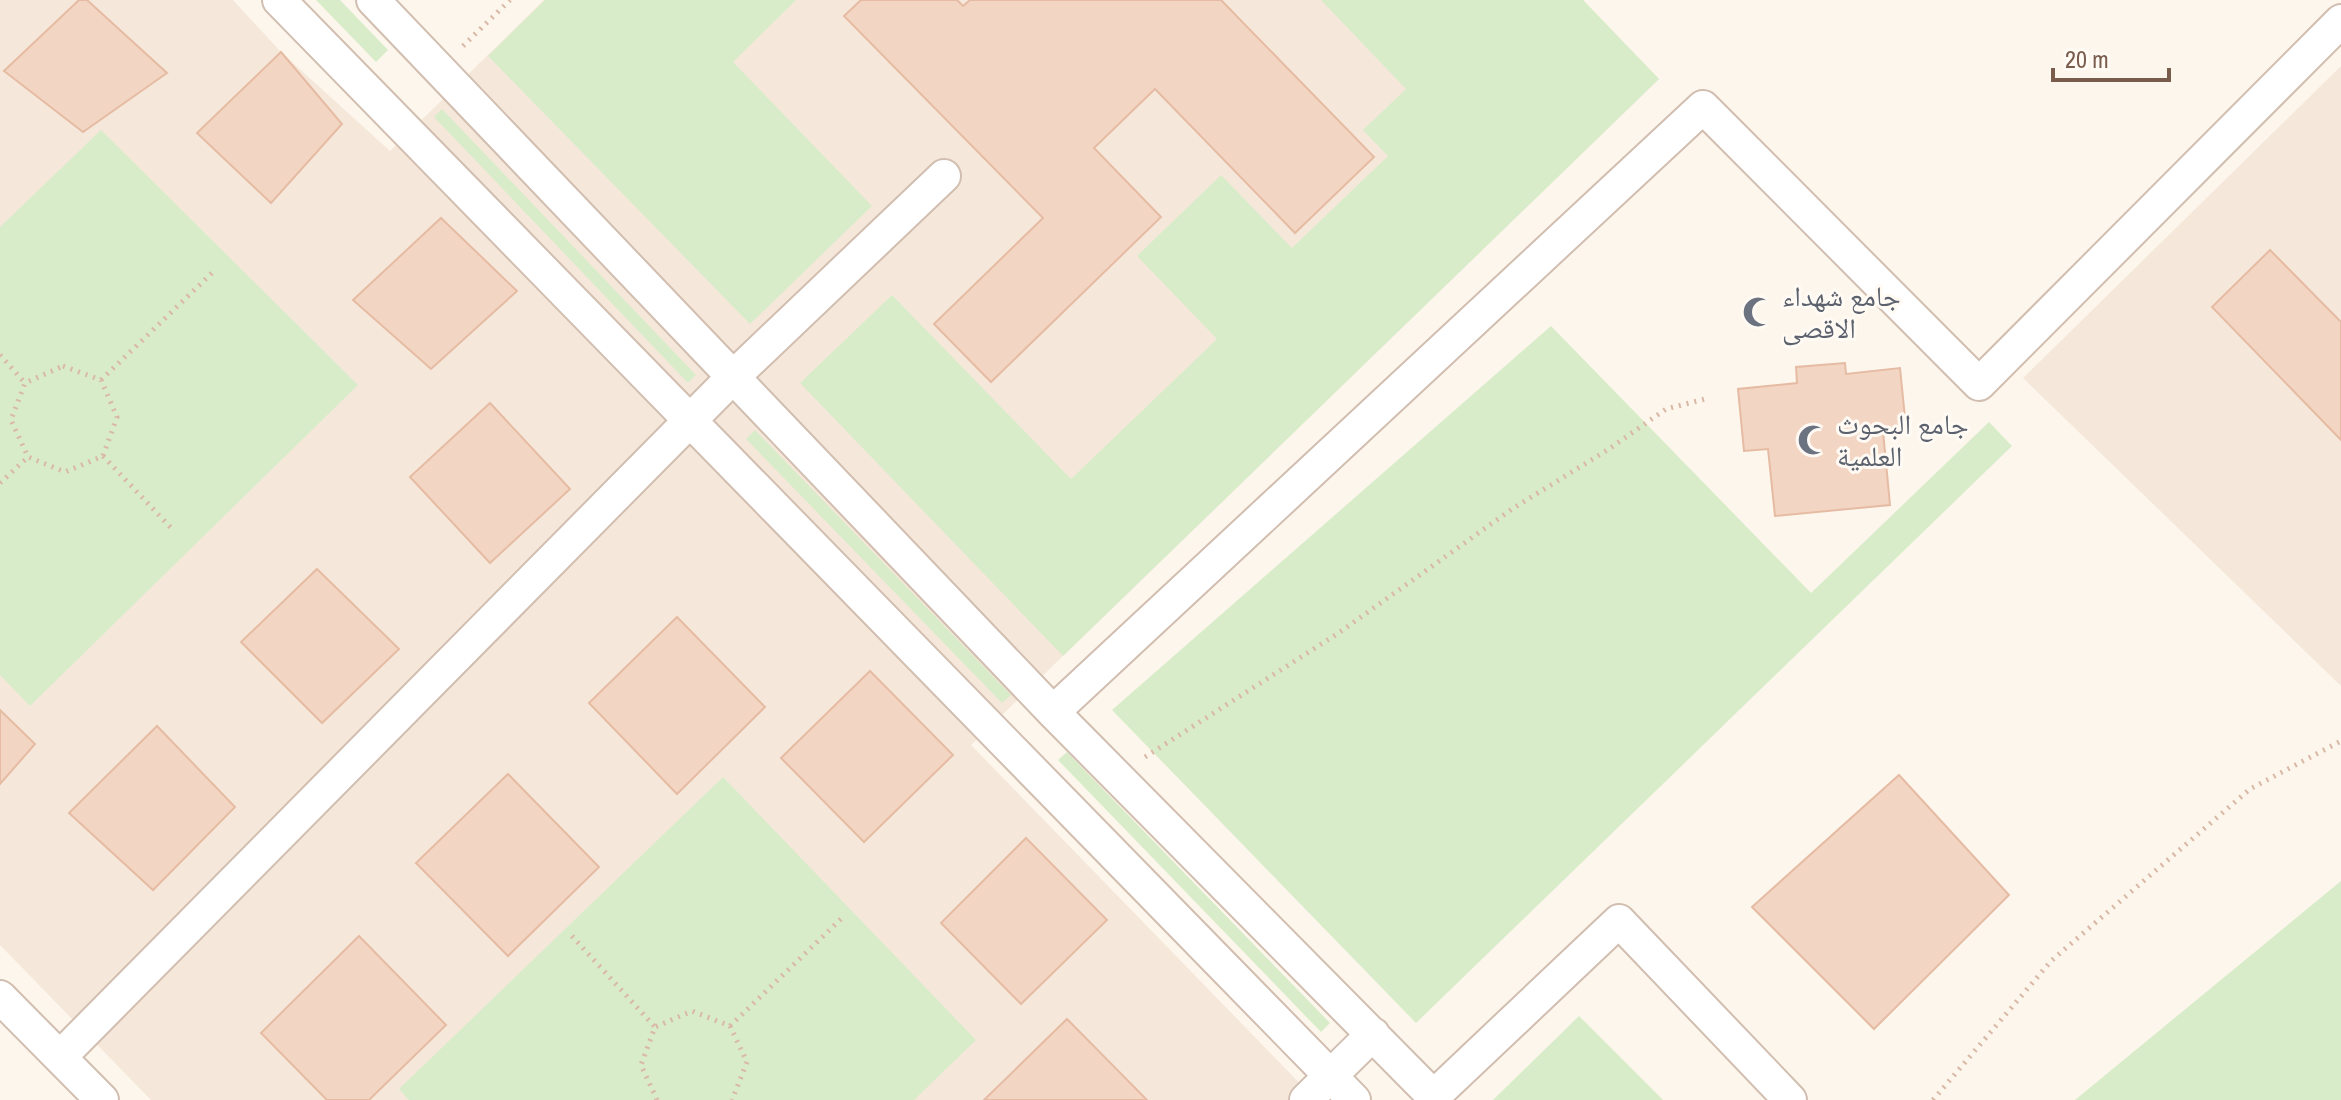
<svg xmlns="http://www.w3.org/2000/svg" width="2341" height="1100" viewBox="0 0 2341 1100" font-family="'Archivo Narrow','Noto Naskh Arabic',sans-serif">
<rect width="100%" height="100%" fill="#fdf6ec"/>
<path fill="#f5e8da" d="M 0,0 L 233,0 L 281,52 L 390,151 L 544,0 L 1583,0 L 1659,79 L 971,745 L 1316,1100 L 151,1100 L 0,945 Z
M 2341,66 L 2341,686 L 2023,378 Z"/>
<path fill="#d8ecc9" d="M 316,0 L 340,0 L 388,50 L 376,62 Z
M 545,0 L 796,0 L 733,62 L 872,206 L 750,324 L 488,56 Z
M 1321,0 L 1583,0 L 1659,79 L 1063,656 L 800,383 L 892,295 L 1071,479 L 1217,339 L 1137,256 L 1221,175 L 1292,248 L 1388,156 L 1363,130 L 1406,89 Z
M 442,109 L 696,375 L 688,383 L 434,117 Z
M 101,130 L 358,385 L 30,706 L 0,675 L 0,227 Z
M 1551,326 L 1811,593 L 1989,422 L 2012,446 L 1416,1023 L 1112,710 Z
M 755,430 L 1011,695 L 1002,703 L 746,439 Z
M 1067,752 L 1330,1023 L 1321,1032 L 1058,760 Z
M 723,777 L 976,1040 L 914,1100 L 409,1100 L 399,1089 Z
M 2341,881 L 2341,1100 L 2075,1100 Z
M 1579,1016 L 1663,1100 L 1493,1100 Z"/>
<path fill="#f3d5c3" stroke="#e6bba3" stroke-width="2" d="M 79,0 L 87,0 L 167,73 L 83,132 L 4,71 Z
M 861,0 L 957,0 L 963,6 L 970,0 L 1221,0 L 1374,157 L 1295,233 L 1155,89 L 1094,148 L 1161,217 L 991,382 L 934,324 L 1043,218 L 844,16 Z
M 281,52 L 342,124 L 271,203 L 197,133 Z
M 441,218 L 517,291 L 431,369 L 353,300 Z
M 2270,250 L 2341,322 L 2341,440 L 2212,307 Z
M 1845,363 L 1846,374 L 1900,368 L 1906,428 L 1883,431 L 1890,505 L 1775,516 L 1768,449 L 1744,451 L 1738,389 L 1797,383 L 1796,367 Z
M 490,403 L 570,489 L 490,563 L 410,477 Z
M 317,569 L 399,649 L 322,723 L 241,642 Z
M 677,617 L 765,707 L 677,794 L 589,703 Z
M 870,671 L 953,755 L 864,842 L 781,758 Z
M 0,710 L 35,744 L 0,784 Z
M 157,726 L 235,807 L 153,890 L 69,813 Z
M 508,774 L 599,867 L 508,956 L 416,863 Z
M 1899,775 L 2009,895 L 1874,1029 L 1752,907 Z
M 1026,838 L 1107,920 L 1021,1004 L 941,923 Z
M 359,936 L 446,1025 L 369,1100 L 327,1100 L 261,1033 Z
M 1067,1019 L 1147,1100 L 984,1100 Z"/>
<g fill="none" stroke-linecap="round" stroke-linejoin="round">
<g stroke="#d1beb0" stroke-width="36">
<path id="street" d="M 279,0 L 1354,1100
M 373,0 L 1053,712 L 1437,1100
M 1053,712 L 1703,107 L 1979,384 L 2341,21
M 0,997 L 102,1100
M 60,1057 L 734,376 L 944,176
M 1434,1096 L 1619,921 L 1790,1100
M 1306,1100 L 1373,1034"/>
</g>
<path stroke="#d9b8a5" stroke-width="5" stroke-dasharray="2 6" stroke-linecap="butt" d="M 463,46 L 510,0
M 0,355 L 25,383
M 63,366 L 101,380 L 117,417 L 103,456 L 65,472 L 28,457 L 11,420 L 25,383 Z
M 101,380 L 214,271
M 103,456 L 173,530
M 0,483 L 28,457
M 1145,757 L 1340,632 L 1512,509 L 1609,449 L 1666,409 L 1705,399
M 572,936 L 655,1027
M 730,1026 L 844,916
M 657,1100 L 641,1065 L 655,1027 L 692,1011 L 730,1026 L 747,1062 L 732,1100
M 1933,1100 L 2051,961 L 2250,789 L 2341,741"/>
<use href="#street" stroke="#fff" stroke-width="32"/>
</g>
<defs>
<g id="mosque-bare" transform="scale(2.4)"><path d="M3.5-4.9A6 6 0 1 0 3.5 4.9A5 5 0 1 1 3.5-4.9Z" fill="#6b7280" stroke="#fffaf3" stroke-width="2.5" paint-order="stroke"/></g>
</defs>
<g fill-rule="evenodd">
<use href="#mosque-bare" x="1758" y="312"/>
<use href="#mosque-bare" x="1813" y="440"/>
</g>
<g text-anchor="middle" dominant-baseline="central" stroke-width="6" stroke-linejoin="round" paint-order="stroke">
<g font-size="28" fill="#5b616d" stroke="#fffaf3" text-anchor="start">
<text x="1782" y="296">جامع شهداء<tspan x="1782" dy="32">الاقصى</tspan></text>
<text x="1837" y="424">جامع البحوث<tspan x="1837" dy="32">العلمية</tspan></text>
</g>
</g>
<path d="M2053 68v12h116v-12" fill="none" stroke="#7a5c4d" stroke-width="4"/>
<text x="2065" y="68" font-size="24" fill="#7a5c4d" stroke="#fffaf3" stroke-width="6" paint-order="stroke">20 m</text>
</svg>
